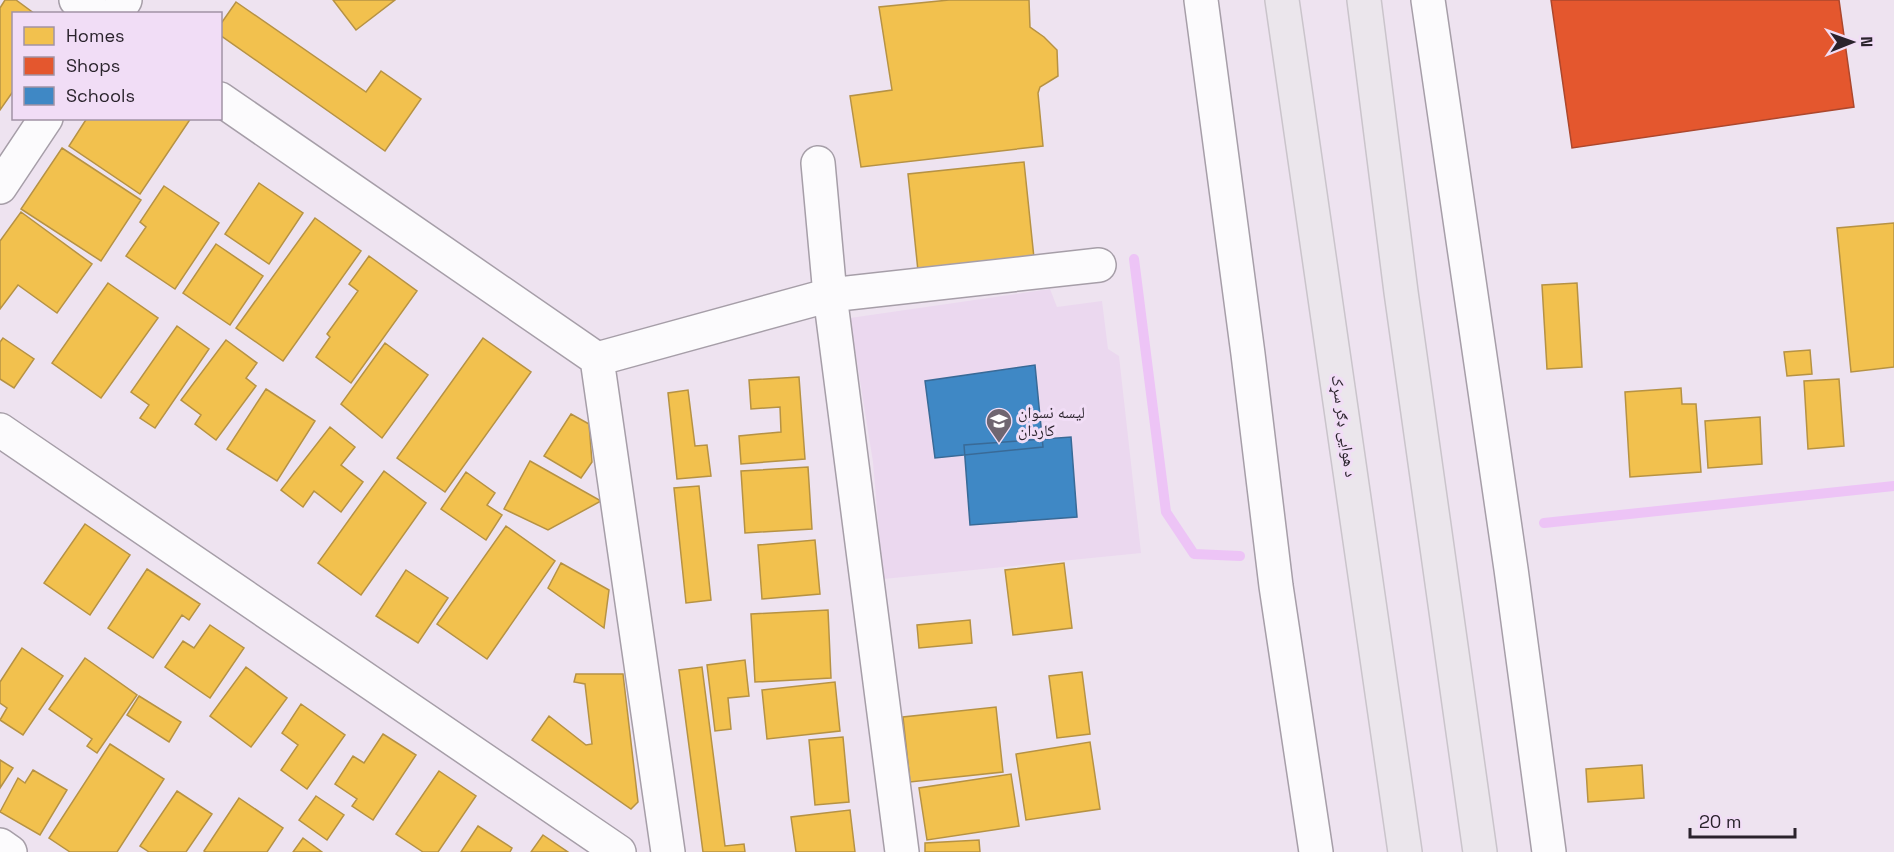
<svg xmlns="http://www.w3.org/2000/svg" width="1894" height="852" viewBox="0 0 1894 852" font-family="'Space Grotesk','Noto Naskh Arabic',sans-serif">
<rect width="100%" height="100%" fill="#eee3f0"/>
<path fill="#ebd8ef" d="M 1050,289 L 1057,307 L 1102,301 L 1108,349 L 1119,356 L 1141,553 L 883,579 L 873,462 L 850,318 Z"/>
<path fill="#f2c14e" stroke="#b69244" stroke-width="1.5" d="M 5,0 L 16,0 L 35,14 L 14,14 L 14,90 L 0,110 L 0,8 Z
M 333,0 L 395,0 L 356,30 Z
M 949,0 L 1029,0 L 1030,27 L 1044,37 L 1057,50 L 1058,76 L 1040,87 L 1038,93 L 1043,146 L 861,167 L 850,96 L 892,90 L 879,7 Z
M 236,2 L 366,92 L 381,71 L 421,99 L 385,151 L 220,35 L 220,25 Z
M 87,118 L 191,118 L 140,194 L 69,146 Z
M 62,148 L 141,200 L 101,261 L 21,209 Z
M 1024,162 L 1034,258 L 918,271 L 908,174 Z
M 259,183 L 303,213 L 269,264 L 225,234 Z
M 164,186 L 219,223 L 175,289 L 126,256 L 146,227 L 140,222 Z
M 21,212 L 92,264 L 57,313 L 18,285 L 0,309 L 0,241 Z
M 315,218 L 361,251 L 283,361 L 236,328 Z
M 1894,223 L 1894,367 L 1851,372 L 1837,228 Z
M 216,244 L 263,276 L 230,325 L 183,293 Z
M 369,256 L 417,291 L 351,383 L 316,357 L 330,337 L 327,334 L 358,291 L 349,284 Z
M 108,283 L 158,318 L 101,398 L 52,363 Z
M 1577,283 L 1582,367 L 1547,369 L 1542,285 Z
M 177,326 L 209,349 L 155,428 L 140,418 L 149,405 L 131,392 Z
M 3,338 L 34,359 L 14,388 L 0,379 L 0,342 Z
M 483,338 L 531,372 L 445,492 L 397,458 Z
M 226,340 L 257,363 L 246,378 L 256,386 L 216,440 L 195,424 L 201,415 L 181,400 Z
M 385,343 L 428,375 L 382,438 L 341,404 Z
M 1810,350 L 1812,374 L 1787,376 L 1784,352 Z
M 799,377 L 805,459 L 741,464 L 739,436 L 781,432 L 780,407 L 751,409 L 749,380 Z
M 1839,379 L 1844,446 L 1808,449 L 1804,381 Z
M 1681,388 L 1682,404 L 1696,404 L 1701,472 L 1630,477 L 1625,392 Z
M 266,389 L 315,421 L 277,481 L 227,449 Z
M 688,390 L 695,446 L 707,445 L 711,476 L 677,479 L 668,393 Z
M 571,414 L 589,424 L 592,462 L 581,478 L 544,456 Z
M 1760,417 L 1762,464 L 1708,468 L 1705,421 Z
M 330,427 L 355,447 L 341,465 L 363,482 L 341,512 L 314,491 L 303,507 L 281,490 Z
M 530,461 L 601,501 L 548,530 L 504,509 Z
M 808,467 L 812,529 L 745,533 L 741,471 Z
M 384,471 L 426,503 L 361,595 L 318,563 Z
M 466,472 L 495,493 L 487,505 L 502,515 L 486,540 L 441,509 Z
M 699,486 L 711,600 L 686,603 L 674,488 Z
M 85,524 L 130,555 L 90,615 L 44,583 Z
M 506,526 L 555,561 L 487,659 L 437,624 Z
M 815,540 L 820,594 L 762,599 L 758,545 Z
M 561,563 L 609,590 L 604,628 L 548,588 Z
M 1064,563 L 1072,628 L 1013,635 L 1005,570 Z
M 147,569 L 200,604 L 189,620 L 182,615 L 153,658 L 108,628 Z
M 406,570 L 448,598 L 418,643 L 376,616 Z
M 828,610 L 831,678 L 755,682 L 751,614 Z
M 970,620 L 972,643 L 919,648 L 917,625 Z
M 210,625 L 244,648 L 210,698 L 165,667 L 183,641 L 194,648 Z
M 22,648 L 63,676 L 23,735 L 0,720 L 7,708 L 0,703 L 0,682 Z
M 85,658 L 137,695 L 97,753 L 87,746 L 92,739 L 49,709 Z
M 745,660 L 749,696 L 728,698 L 731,729 L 715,731 L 707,665 Z
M 246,667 L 287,698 L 251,747 L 210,716 Z
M 702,667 L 725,846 L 744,844 L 745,852 L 703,852 L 679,670 Z
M 1082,672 L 1090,734 L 1057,738 L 1049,676 Z
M 576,674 L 623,674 L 638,802 L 631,809 L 532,740 L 549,716 L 586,745 L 592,744 L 585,684 L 574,682 Z
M 835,682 L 840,731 L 767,739 L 762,690 Z
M 139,696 L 181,722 L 169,742 L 127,715 Z
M 301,704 L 345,735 L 307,789 L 281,770 L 298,745 L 282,733 Z
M 996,707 L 1003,772 L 910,782 L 903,717 Z
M 383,734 L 416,755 L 373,820 L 352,806 L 357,799 L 335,784 L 353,756 L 364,763 Z
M 843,737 L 849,802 L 815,805 L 809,740 Z
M 1090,742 L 1100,809 L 1026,820 L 1016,754 Z
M 110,744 L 164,779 L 117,852 L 70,852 L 49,838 Z
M 0,760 L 13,768 L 0,788 Z
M 1642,765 L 1644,798 L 1588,802 L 1586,769 Z
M 33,770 L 67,790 L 40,835 L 0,812 L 18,778 L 25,783 Z
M 439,771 L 476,796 L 438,852 L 423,852 L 396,834 Z
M 1011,774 L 1019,826 L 927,840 L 919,788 Z
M 177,791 L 212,814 L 186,852 L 149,852 L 140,846 Z
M 316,796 L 344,815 L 327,840 L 299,820 Z
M 239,798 L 283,828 L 267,852 L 206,852 L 204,851 Z
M 850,810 L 855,852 L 796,852 L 791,817 Z
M 478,826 L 512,848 L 510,852 L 461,852 Z
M 543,835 L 568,852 L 531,852 Z
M 303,838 L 322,852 L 293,852 Z
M 979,840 L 980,852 L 925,852 L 925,843 Z"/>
<path fill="#e4572e" stroke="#ac472d" stroke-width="1.5" d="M 1551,0 L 1839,0 L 1854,107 L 1572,148 Z"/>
<path fill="#3f88c5" stroke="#396a97" stroke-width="1.5" d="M 1035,365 L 1043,447 L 935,458 L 925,381 Z
M 1071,437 L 1077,517 L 970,525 L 964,445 Z"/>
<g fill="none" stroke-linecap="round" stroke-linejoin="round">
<path stroke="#edc4f6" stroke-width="10" d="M 1134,259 L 1166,512 L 1194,554 L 1240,556
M 1544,523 L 1894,486"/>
<g stroke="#a69ea8" stroke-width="36">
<path id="street" d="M 76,0 L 96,14
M 1428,0 L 1511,569 L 1549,852
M 116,14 L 125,0
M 220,99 L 597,359 L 668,852
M 818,163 L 830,295 L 1099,265
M 0,187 L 46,118
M 597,359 L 830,295 L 902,852
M 0,430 L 619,852
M 0,845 L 10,852"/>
</g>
<g stroke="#a69ea8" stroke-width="36">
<path id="secondary" d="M 1201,0 L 1248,354 L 1276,586 L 1316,852"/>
</g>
<g stroke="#cac4cb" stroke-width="36">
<path id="primary" d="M 1282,0 L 1405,852
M 1364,0 L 1401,292 L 1480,852"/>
</g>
<use href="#street" stroke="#fcfbfd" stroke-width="33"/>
<use href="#secondary" stroke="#fcfbfd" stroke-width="33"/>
<use href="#primary" stroke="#ebe6ec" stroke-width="33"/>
</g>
<defs>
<g id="school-pin" transform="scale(1.35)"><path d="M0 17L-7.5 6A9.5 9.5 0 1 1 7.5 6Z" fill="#6f6671" stroke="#f1ddf6"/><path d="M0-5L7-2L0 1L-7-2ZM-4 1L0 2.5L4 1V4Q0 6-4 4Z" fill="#fff"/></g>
</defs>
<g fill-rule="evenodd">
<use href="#school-pin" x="999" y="421"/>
</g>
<g text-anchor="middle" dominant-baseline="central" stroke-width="6" stroke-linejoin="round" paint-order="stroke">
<g font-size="16" fill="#2a232c" stroke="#f1ddf6" text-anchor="start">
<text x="1018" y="412">لیسه نسوان<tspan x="1018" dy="18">کاردان</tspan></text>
</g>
<g font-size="16" fill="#2a232c" stroke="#f1ddf6">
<text transform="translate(1344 426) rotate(82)">د هوایی ډګر سړک</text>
</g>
</g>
<rect x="12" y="12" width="210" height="108" fill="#f1ddf6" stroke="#a193a5" stroke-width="1.5"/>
<rect x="24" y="27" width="30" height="18" fill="#f2c14e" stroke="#a193a5" stroke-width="1.5"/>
<text x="66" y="42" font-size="18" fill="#2a232c">Homes</text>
<rect x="24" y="57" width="30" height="18" fill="#e4572e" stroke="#a193a5" stroke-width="1.5"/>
<text x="66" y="72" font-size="18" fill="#2a232c">Shops</text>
<rect x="24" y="87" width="30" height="18" fill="#3f88c5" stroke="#a193a5" stroke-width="1.5"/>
<text x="66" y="102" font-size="18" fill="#2a232c">Schools</text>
<g transform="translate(1852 42) rotate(89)" stroke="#f1ddf6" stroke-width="4.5" paint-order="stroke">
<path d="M0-4.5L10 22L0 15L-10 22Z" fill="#2a232c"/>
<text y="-9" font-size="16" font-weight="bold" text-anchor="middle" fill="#2a232c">N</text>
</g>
<path d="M1690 828v9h105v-9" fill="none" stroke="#2a232c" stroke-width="3"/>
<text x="1699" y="828" font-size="18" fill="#2a232c" stroke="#f1ddf6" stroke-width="4.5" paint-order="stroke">20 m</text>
</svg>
